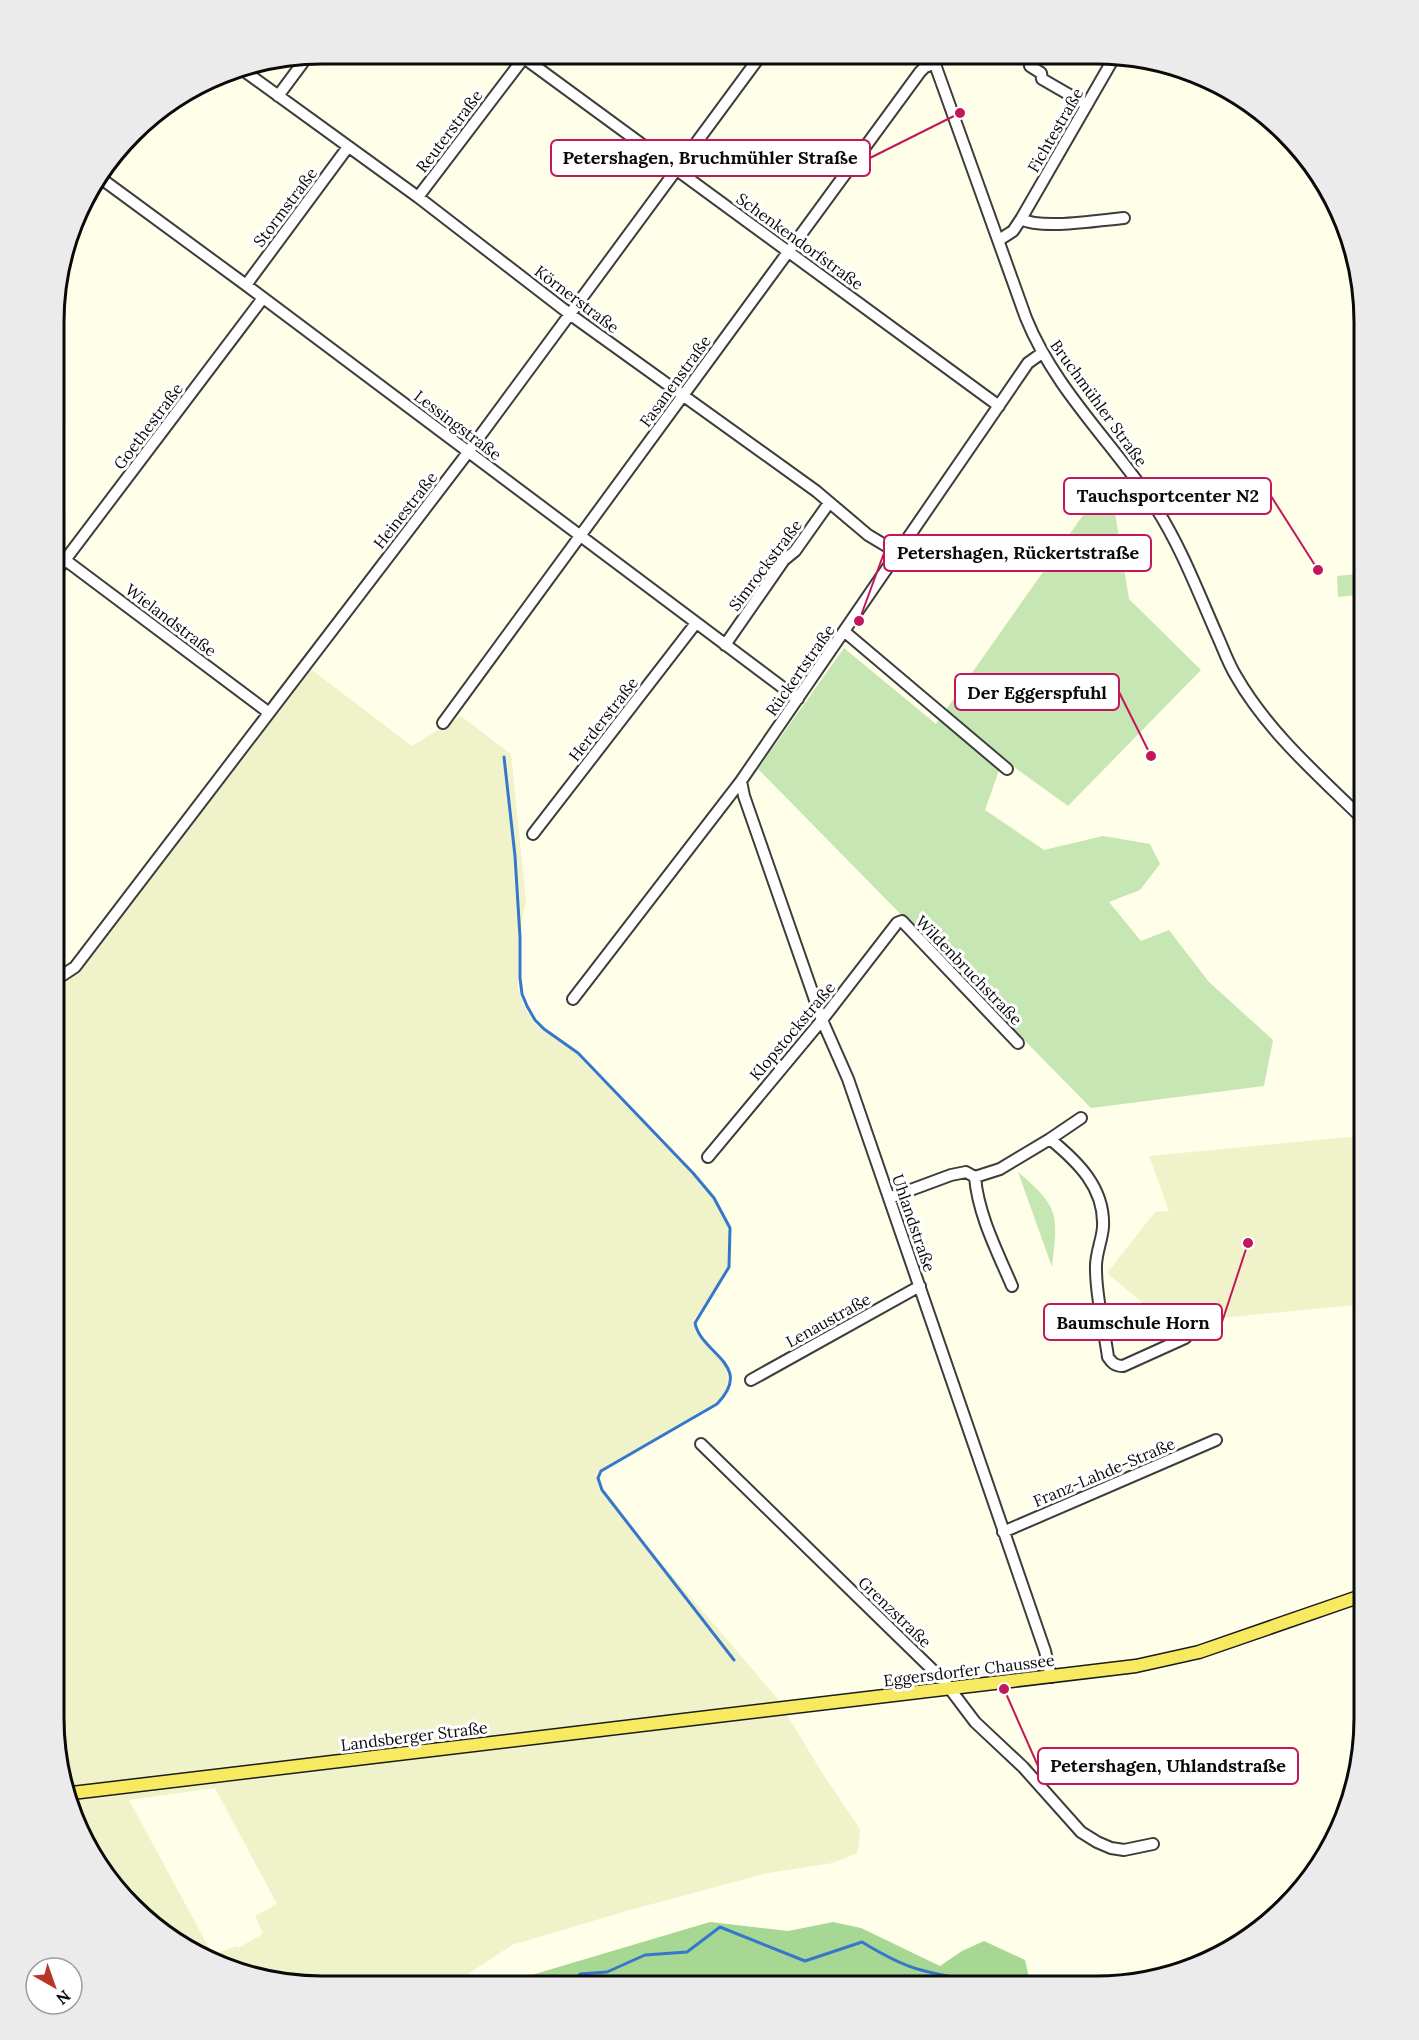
<svg xmlns="http://www.w3.org/2000/svg" width="1419" height="2040" viewBox="0 0 1419 2040" font-family="Lora,serif">
<rect width="100%" height="100%" fill="#fffee8"/>
<path fill="#f0f3ca" fill-rule="evenodd" d="M 308,667 L 412,746 L 461,716 L 511,754 L 526,901 L 518,938 L 518,987 L 523,1004 L 534,1023 L 575,1053 L 698,1180 L 714,1199 L 726,1221 L 730,1233 L 730,1257 L 726,1273 L 692,1323 L 726,1367 L 728,1380 L 726,1392 L 717,1402 L 601,1473 L 598,1481 L 599,1490 L 777,1698 L 821,1771 L 860,1829 L 859,1844 L 857,1853 L 833,1863 L 768,1873 L 630,1910 L 512,1945 L 453,1984 L 288,1984 L 173,1941 L 120,1894 L 82,1836 L 54,1717 L 55,997 ZM 215,1788 L 277,1904 L 255,1916 L 263,1934 L 238,1948 L 236,1946 L 213,1955 L 129,1800 Z
M 1360,1136 L 1365,1143 L 1365,1304 L 1199,1320 L 1195,1315 L 1146,1306 L 1107,1273 L 1155,1212 L 1169,1211 L 1149,1156 Z"/>
<path fill="#c6e7b3" d="M 1093,501 L 1115,513 L 1129,599 L 1201,670 L 1068,806 L 1003,759 L 985,810 L 1044,850 L 1103,836 L 1150,844 L 1160,864 L 1140,890 L 1109,902 L 1141,941 L 1169,930 L 1209,982 L 1273,1040 L 1264,1086 L 1091,1108 L 758,769 L 844,648 L 936,724 Z
M 1365,573 L 1365,594 L 1338,597 L 1337,576 Z
M 1018,1172 C 1060,1208 1058,1214 1052,1267 Z"/>
<path fill="#a7d893" d="M 710,1922 L 788,1931 L 833,1922 L 861,1928 L 940,1966 L 962,1951 L 984,1941 L 1025,1960 L 1031,1986 L 501,1984 Z"/>
<g fill="none" stroke-linecap="round" stroke-linejoin="round">
<path stroke="#3677cb" stroke-width="3" d="M 504,757 L 515,856 L 520,937 L 520,978 L 522,994 L 527,1006 L 535,1020 L 544,1029 L 578,1053 L 693,1173 L 714,1198 L 730,1228 L 729,1267 L 695,1323 C 701,1354 755,1365 717,1404 L 601,1471 L 598,1478 L 602,1490 L 734,1660
M 574,1985 L 580,1974 L 607,1972 L 645,1955 L 687,1952 L 720,1927 L 805,1961 L 862,1942 C 880,1953 901,1965 921,1970 C 942,1976 964,1978 985,1986"/>
<g stroke="#3d3d3d" stroke-width="14">
<path id="minor" d="M 932,56 L 1026,318 C 1055,390 1114,444 1156,508 C 1181,547 1198,592 1217,635 C 1223,648 1228,663 1236,676 C 1268,732 1319,776 1365,821
M 524,58 L 999,406
M 1030,66 L 1041,73 L 1042,79 L 1087,105
M 240,68 L 418,197 L 571,315 L 816,491 L 868,535 L 898,553
M 278,96 L 307,57
M 99,177 L 246,285 L 798,699
M 418,197 L 526,55
M 1021,219 C 1042,230 1100,220 1124,218
M 999,240 L 1013,231 L 1021,219 L 1115,56
M 246,285 L 348,147
M 56,553 L 268,712
M 56,572 L 263,298
M 845,632 L 1007,769
M 725,645 L 784,560 L 795,551 L 829,503
M 443,723 L 920,72 L 925,67 L 935,63
M 741,781 L 744,796 L 822,1020 L 848,1079 L 1045,1651 L 1051,1677
M 533,834 L 696,623
M 55,975 L 63,975 L 75,967 L 463,459 L 761,55
M 573,999 L 741,781 L 1028,363 L 1042,353
M 1050,1139 L 1081,1118
M 708,1157 L 822,1020 L 897,923 L 902,921 L 1018,1043
M 975,1177 C 978,1214 997,1251 1012,1286
M 889,1198 L 951,1175 L 966,1172 L 975,1177 L 1000,1169 L 1050,1139 C 1078,1162 1105,1188 1103,1227 C 1102,1241 1095,1255 1096,1269 C 1096,1298 1104,1328 1108,1357 C 1112,1363 1115,1366 1123,1366 L 1185,1338 L 1193,1330
M 751,1380 L 920,1286
M 701,1444 L 944,1681 L 975,1722 L 1023,1767 L 1081,1832 L 1097,1842 L 1111,1848 L 1124,1850 L 1153,1844
M 1003,1532 L 1216,1440"/>
</g>
<g stroke="#1b1b1b" stroke-width="15">
<path id="major" d="M 72,1793 L 1136,1666 L 1199,1652 L 1364,1595"/>
</g>
<use href="#minor" stroke="#fff" stroke-width="10"/>
<use href="#major" stroke="#f7ea60" stroke-width="12"/>
</g>
<g text-anchor="middle" dominant-baseline="central" stroke-width="6" stroke-linejoin="round" paint-order="stroke">
<g font-size="16" fill="#0a0a0a" stroke="#fff">
<text transform="translate(1055 130) rotate(-60)">Fichtestraße</text>
<text transform="translate(449 131) rotate(-53)">Reuterstraße</text>
<text transform="translate(285 207) rotate(-53)">Stormstraße</text>
<text transform="translate(800 241) rotate(36)">Schenkendorfstraße</text>
<text transform="translate(577 299) rotate(37)">Körnerstraße</text>
<text transform="translate(675 381) rotate(-54)">Fasanenstraße</text>
<text transform="translate(1099 403) rotate(54)">Bruchmühler Straße</text>
<text transform="translate(458 425) rotate(37)">Lessingstraße</text>
<text transform="translate(148 426) rotate(-53)">Goethestraße</text>
<text transform="translate(405 510) rotate(-52)">Heinestraße</text>
<text transform="translate(765 565) rotate(-53)">Simrockstraße</text>
<text transform="translate(171 620) rotate(37)">Wielandstraße</text>
<text transform="translate(800 670) rotate(-55)">Rückertstraße</text>
<text transform="translate(603 719) rotate(-52)">Herderstraße</text>
<text transform="translate(969 970) rotate(46)">Wildenbruchstraße</text>
<text transform="translate(792 1031) rotate(-50)">Klopstockstraße</text>
<text transform="translate(914 1223) rotate(71)">Uhlandstraße</text>
<text transform="translate(828 1320) rotate(-29)">Lenaustraße</text>
<text transform="translate(1104 1472) rotate(-23)">Franz-Lahde-Straße</text>
<text transform="translate(895 1612) rotate(44)">Grenzstraße</text>
<text transform="translate(969 1670) rotate(-7)">Eggersdorfer Chaussee</text>
<text transform="translate(414 1736) rotate(-7)">Landsberger Straße</text>
</g>
</g>
<path d="M0 0H1419V2040H0ZM322 64H1096A258 258 0 0 1 1354 322V1718A258 258 0 0 1 1096 1976H322A258 258 0 0 1 64 1718V322A258 258 0 0 1 322 64Z" fill="#ebebeb" fill-rule="evenodd"/>
<path fill="none" stroke="#0a0a0a" stroke-width="3" d="M322 64H1096A258 258 0 0 1 1354 322V1718A258 258 0 0 1 1096 1976H322A258 258 0 0 1 64 1718V322A258 258 0 0 1 322 64Z"/>
<path fill="none" stroke="#c2185b" stroke-width="2" d="M960 113L870 158M1318 570L1271 496M859 621L884 553M1151 756L1119 692M1248 1243L1222 1322M1004 1689L1038 1766"/>
<g fill="#c2185b" stroke="#fff" stroke-width="2">
<circle cx="960" cy="113" r="6"/>
<circle cx="1318" cy="570" r="6"/>
<circle cx="859" cy="621" r="6"/>
<circle cx="1151" cy="756" r="6"/>
<circle cx="1248" cy="1243" r="6"/>
<circle cx="1004" cy="1689" r="6"/>
</g>
<g fill="#fff" stroke="#c2185b" stroke-width="2">
<rect x="551" y="140" width="319" height="36" rx="6"/>
<rect x="1064" y="478" width="207" height="36" rx="6"/>
<rect x="884" y="535" width="267" height="36" rx="6"/>
<rect x="955" y="674" width="164" height="36" rx="6"/>
<rect x="1044" y="1304" width="178" height="36" rx="6"/>
<rect x="1038" y="1748" width="260" height="36" rx="6"/>
</g>
<g font-size="18" text-anchor="middle" font-weight="bold" fill="#0a0a0a">
<text x="710" y="164">Petershagen, Bruchmühler Straße</text>
<text x="1168" y="502">Tauchsportcenter N2</text>
<text x="1018" y="559">Petershagen, Rückertstraße</text>
<text x="1037" y="699">Der Eggerspfuhl</text>
<text x="1133" y="1329">Baumschule Horn</text>
<text x="1168" y="1772">Petershagen, Uhlandstraße</text>
</g>
<g transform="translate(54 1986) rotate(140)"><circle r="28" fill="#ffffff" stroke="#9d9d9d" stroke-width="1.5"/>
<path d="M0-4.5L10 22L0 15L-10 22Z" fill="#b73625"/>
<text y="-9" font-size="16" font-weight="bold" text-anchor="middle" fill="#0a0a0a">N</text>
</g>
</svg>
